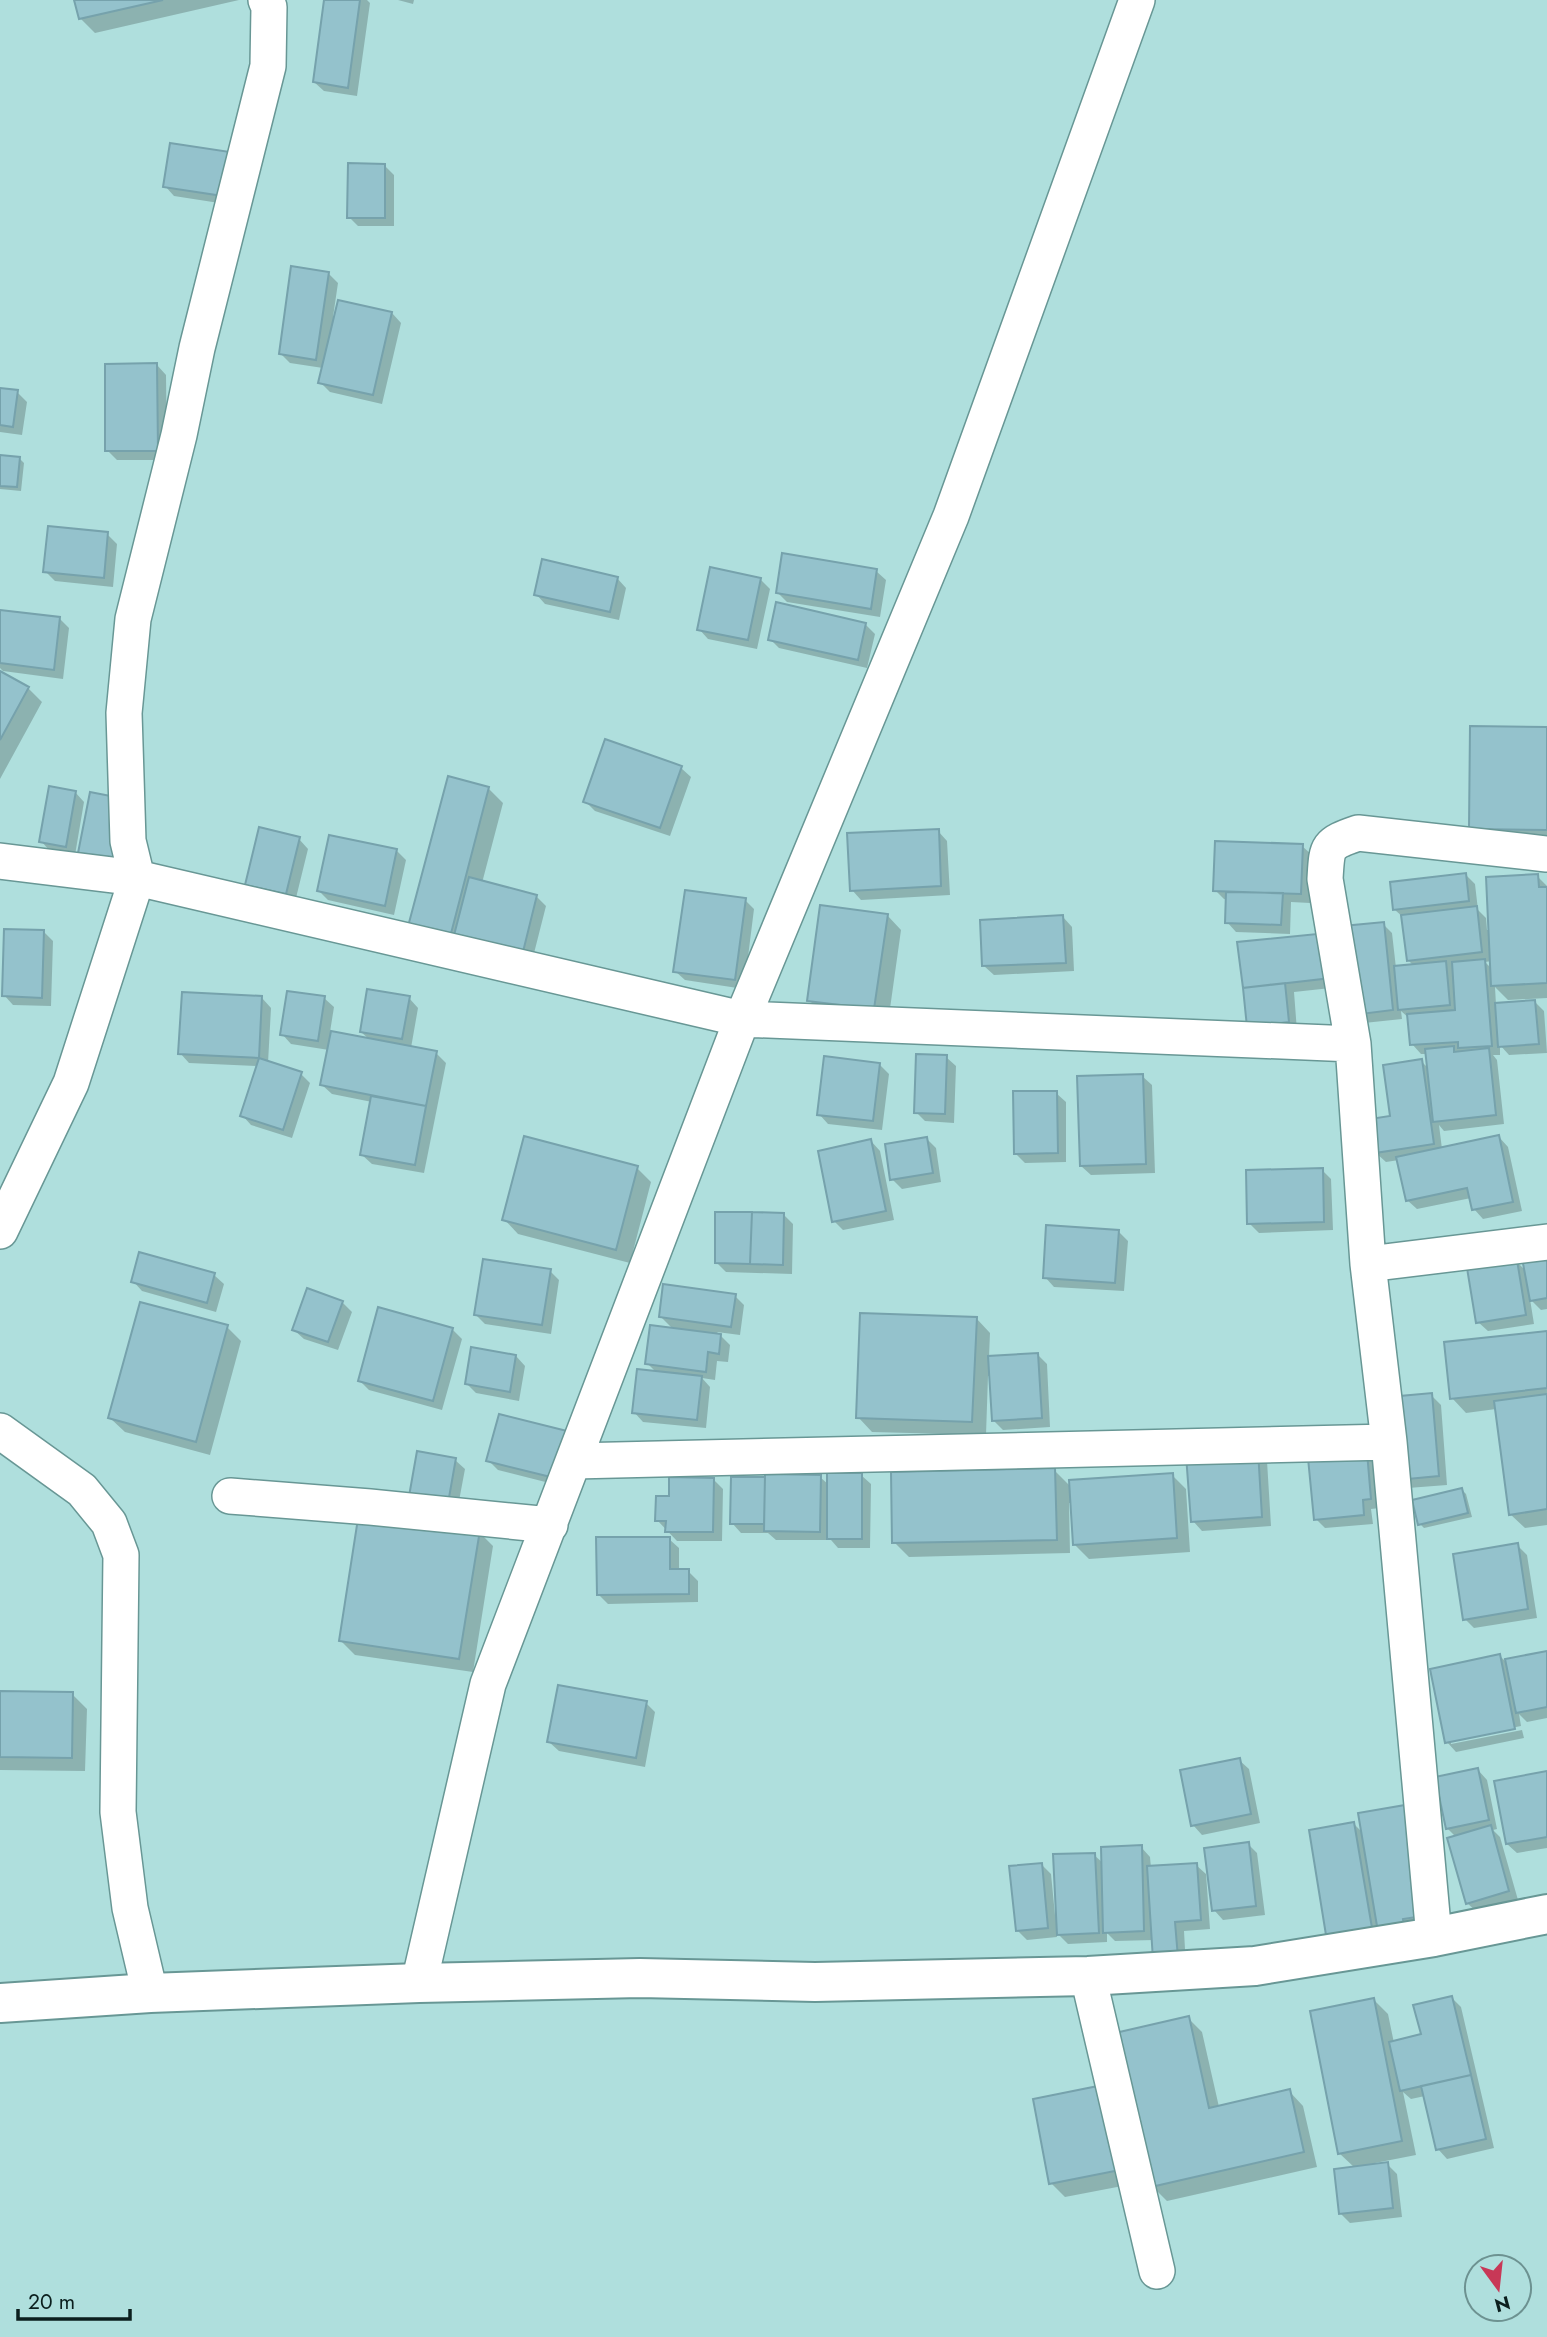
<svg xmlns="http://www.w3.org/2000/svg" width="1547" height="2337" viewBox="0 0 1547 2337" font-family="Jost,sans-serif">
<rect width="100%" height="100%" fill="#afdfdd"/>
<path fill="#0003" fill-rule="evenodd" d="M 76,0 L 239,0 L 95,33 L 80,18 Z
M 325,0 L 367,0 L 370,3 L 357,96 L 324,91 L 314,82 Z
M 398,0 L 414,0 L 413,4 Z
M 172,145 L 232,205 L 174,196 L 165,186 Z
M 384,165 L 394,175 L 394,226 L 358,226 L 349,217 Z
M 328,273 L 338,283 L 333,317 L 392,313 L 401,323 L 382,404 L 330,392 L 320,382 L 323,368 L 290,363 L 281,354 Z
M 157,365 L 166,375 L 167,460 L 117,460 L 107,450 Z
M 0,390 L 17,392 L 27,402 L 22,435 L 0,432 Z
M 0,457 L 19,458 L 24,463 L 21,491 L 0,489 Z
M 107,534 L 117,544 L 113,587 L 55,581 L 45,571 Z
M 876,571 L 886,580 L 880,617 L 787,602 L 777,592 Z
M 617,578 L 626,588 L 619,620 L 545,604 L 536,594 Z
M 760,579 L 770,589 L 757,649 L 708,639 L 699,629 Z
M 0,611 L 60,619 L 69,628 L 63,679 L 3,671 L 0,668 Z
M 865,624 L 875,634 L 867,668 L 779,648 L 770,639 Z
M 0,673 L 28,688 L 42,702 L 0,779 Z
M 1547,729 L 1547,843 L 1471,828 Z
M 606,741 L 681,768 L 691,777 L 670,836 L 595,811 L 585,801 Z
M 488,788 L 503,803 L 482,883 L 536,896 L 546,906 L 530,969 L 423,948 Z
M 75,792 L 84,802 L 75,855 L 50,851 L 41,841 Z
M 938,831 L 947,841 L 950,895 L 861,900 L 852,890 Z
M 299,839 L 308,849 L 295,902 L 256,893 L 247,884 Z
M 1302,846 L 1312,855 L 1310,903 L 1291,902 L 1290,934 L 1236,932 L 1227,922 L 1228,900 L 1224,899 L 1215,890 Z
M 396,850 L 406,860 L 394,915 L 328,900 L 319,891 Z
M 1466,875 L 1475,884 L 1478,910 L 1486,918 L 1487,930 L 1490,930 L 1537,876 L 1547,886 L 1547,998 L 1508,1000 L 1495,987 L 1496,1005 L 1534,1001 L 1544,1011 L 1547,1053 L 1509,1055 L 1500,1045 L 1500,1055 L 1493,1055 L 1497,1060 L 1504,1124 L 1444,1131 L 1439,1125 L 1442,1149 L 1499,1137 L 1508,1147 L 1522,1211 L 1483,1219 L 1474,1209 L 1471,1198 L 1417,1209 L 1407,1200 L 1399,1160 L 1386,1162 L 1376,1153 L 1392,1117 L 1421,1061 L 1429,1069 L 1428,1054 L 1421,1054 L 1412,1044 L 1410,1019 L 1401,1011 L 1402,1019 L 1364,1023 L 1355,1014 L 1383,924 L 1392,933 L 1396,968 L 1414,966 L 1408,960 L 1404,918 L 1395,910 ZM 1492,961 L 1492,969 L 1485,962 Z
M 745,900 L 754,909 L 744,989 L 685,980 L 675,971 Z
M 887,915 L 901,930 L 888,1023 L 823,1014 L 809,1000 Z
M 1063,917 L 1072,927 L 1074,971 L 994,975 L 984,966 Z
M 43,931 L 53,941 L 51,1006 L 13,1005 L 4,995 Z
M 1326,935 L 1340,987 L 1294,992 L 1297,1031 L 1248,1026 Z
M 262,998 L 271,1008 L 268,1063 L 301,1074 L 310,1083 L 292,1138 L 251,1125 L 242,1115 L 258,1066 L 189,1063 L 180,1053 Z
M 324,998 L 334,1007 L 330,1032 L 370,1040 L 361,1032 L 409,998 L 418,1008 L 411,1048 L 436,1053 L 446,1063 L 424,1173 L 372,1164 L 362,1155 L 372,1102 L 332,1094 L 322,1085 L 329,1050 L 291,1044 L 282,1034 Z
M 946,1057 L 956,1066 L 954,1123 L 925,1121 L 916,1112 Z
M 879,1064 L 889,1074 L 882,1130 L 828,1124 L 819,1114 Z
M 1142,1076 L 1152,1085 L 1155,1173 L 1091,1175 L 1081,1166 Z
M 1056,1093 L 1066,1102 L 1066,1162 L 1025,1163 L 1015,1153 Z
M 927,1139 L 936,1148 L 941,1182 L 902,1189 L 892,1179 Z
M 871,1141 L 880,1151 L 894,1220 L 843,1230 L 834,1221 Z
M 637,1168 L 651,1182 L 630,1263 L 518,1234 L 504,1219 Z
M 1322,1170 L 1331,1179 L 1333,1230 L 1259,1233 L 1249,1223 Z
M 784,1215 L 793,1224 L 792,1274 L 726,1272 L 717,1263 Z
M 1118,1231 L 1128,1241 L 1124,1291 L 1054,1287 L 1045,1277 Z
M 1547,1255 L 1547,1309 L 1541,1310 L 1530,1299 L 1534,1324 L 1488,1331 L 1478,1322 L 1517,1262 L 1527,1272 Z
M 550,1271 L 559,1280 L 551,1334 L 485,1324 L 476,1315 Z
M 214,1275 L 224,1284 L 216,1312 L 142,1291 L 133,1281 Z
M 735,1296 L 744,1305 L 740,1335 L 717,1332 L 730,1345 L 728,1362 L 717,1361 L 715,1380 L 702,1378 L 710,1387 L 706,1428 L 643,1422 L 634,1412 L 657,1373 L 647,1363 L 673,1329 L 661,1317 Z
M 342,1302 L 352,1312 L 338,1350 L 304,1339 L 294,1330 Z
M 976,1318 L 990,1333 L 989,1357 L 1038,1355 L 1047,1364 L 1050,1427 L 1003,1430 L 993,1420 L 991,1376 L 988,1376 L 986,1435 L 872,1432 L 858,1417 Z
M 227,1327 L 241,1341 L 210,1455 L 125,1432 L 110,1418 Z
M 452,1329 L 462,1339 L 442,1410 L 369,1390 L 360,1381 Z
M 1547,1333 L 1547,1525 L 1525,1528 L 1510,1514 L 1496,1409 L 1466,1413 L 1452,1398 Z
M 516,1356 L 525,1366 L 519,1401 L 476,1393 L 466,1383 Z
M 1431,1395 L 1441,1405 L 1447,1485 L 1408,1488 L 1398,1479 Z
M 574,1434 L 573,1489 L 498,1470 L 488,1460 Z
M 419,1453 L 455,1460 L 465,1469 L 456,1517 Z
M 1366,1454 L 1376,1463 L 1380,1508 L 1371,1509 L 1373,1524 L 1325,1528 L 1316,1519 Z
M 1188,1456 L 1267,1461 L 1271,1526 L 1202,1531 L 1193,1521 Z
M 1054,1470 L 1071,1487 L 1172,1475 L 1186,1489 L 1190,1552 L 1089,1559 L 1075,1545 L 1072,1503 L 1069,1503 L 1070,1553 L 909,1557 L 894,1542 Z
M 861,1475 L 871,1484 L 870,1548 L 838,1548 L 831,1540 L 776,1540 L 768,1533 L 741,1533 L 732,1523 L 732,1479 L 820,1477 L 829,1485 Z
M 714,1480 L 723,1489 L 722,1541 L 677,1541 L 657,1520 L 671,1498 Z
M 1462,1490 L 1466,1494 L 1472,1517 L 1424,1528 L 1420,1524 Z
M 479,1532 L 493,1546 L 473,1672 L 355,1655 L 340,1640 Z
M 669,1539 L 679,1548 L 679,1571 L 688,1571 L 698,1581 L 698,1602 L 608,1604 L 598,1594 Z
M 1517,1545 L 1527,1555 L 1537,1618 L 1474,1628 L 1465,1619 Z
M 1547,1653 L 1547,1718 L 1527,1722 L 1519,1714 L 1521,1726 L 1451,1740 L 1451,1744 L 1522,1730 L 1524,1738 L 1456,1752 L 1447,1742 L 1500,1656 L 1505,1661 Z
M 0,1693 L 72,1694 L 87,1709 L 85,1771 L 0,1770 Z
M 646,1703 L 655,1712 L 645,1767 L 559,1751 L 549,1742 Z
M 1239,1760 L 1249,1769 L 1260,1823 L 1202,1835 L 1193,1825 Z
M 1478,1770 L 1487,1780 L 1497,1829 L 1493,1830 L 1500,1837 L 1518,1900 L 1477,1912 L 1467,1903 L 1456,1837 L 1447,1828 Z
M 1547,1774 L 1547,1848 L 1517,1853 L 1507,1844 Z
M 1354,1824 L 1364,1834 L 1442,1929 L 1337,1944 Z
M 1248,1844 L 1257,1853 L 1265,1915 L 1223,1920 L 1214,1910 Z
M 1141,1847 L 1150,1857 L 1151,1868 L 1196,1865 L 1206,1874 L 1210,1929 L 1184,1931 L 1186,1967 L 1154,1940 L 1115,1941 L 1107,1933 L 1107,1942 L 1068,1944 L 1056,1932 L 1057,1937 L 1027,1940 L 1017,1930 L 1042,1865 L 1051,1874 L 1055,1915 L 1058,1915 L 1094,1855 L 1103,1863 Z
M 1452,1998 L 1461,2007 L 1494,2148 L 1447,2159 L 1438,2149 L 1425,2096 L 1411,2099 L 1403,2092 L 1416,2155 L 1375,2163 L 1375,2166 L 1387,2164 L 1397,2174 L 1402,2217 L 1350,2223 L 1341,2214 L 1355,2168 L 1339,2153 L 1374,2000 L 1388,2014 L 1394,2043 L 1423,2035 Z
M 1188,2018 L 1202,2032 L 1219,2107 L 1289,2091 L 1303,2106 L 1317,2167 L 1167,2201 L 1152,2186 Z
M 1035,2101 L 1138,2183 L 1065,2197 L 1051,2183 Z"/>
<path fill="#94c2cc" stroke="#76a2ac" stroke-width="2" d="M 74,0 L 163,0 L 79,19 Z
M 324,0 L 360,0 L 348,88 L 313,82 Z
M 170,143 L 230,152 L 223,196 L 163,187 Z
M 348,163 L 385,164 L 385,218 L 347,218 Z
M 291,266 L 329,272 L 316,360 L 279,354 Z
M 338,300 L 392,312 L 373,395 L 318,383 Z
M 157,363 L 158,451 L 105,451 L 105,364 Z
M 0,388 L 18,390 L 13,427 L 0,425 Z
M 0,455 L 20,457 L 17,487 L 0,486 Z
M 48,526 L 108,532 L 104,578 L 43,572 Z
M 782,553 L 877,569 L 871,609 L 776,593 Z
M 542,559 L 618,577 L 610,612 L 534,595 Z
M 710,567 L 761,578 L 748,640 L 697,630 Z
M 776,602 L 866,623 L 858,660 L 768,640 Z
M 0,610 L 60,617 L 54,670 L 0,663 Z
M 0,671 L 29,687 L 0,740 Z
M 1470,726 L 1547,727 L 1547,830 L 1469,829 Z
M 605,739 L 682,766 L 660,828 L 583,802 Z
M 448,776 L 489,787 L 448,945 L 406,934 Z
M 49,786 L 76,791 L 66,847 L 39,842 Z
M 90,792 L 126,799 L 114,860 L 78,853 Z
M 259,827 L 300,837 L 286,894 L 245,885 Z
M 939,829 L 941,886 L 850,891 L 847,833 Z
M 329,835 L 397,849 L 385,906 L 317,891 Z
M 1215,841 L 1303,844 L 1301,894 L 1213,891 Z
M 1466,873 L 1469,901 L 1393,910 L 1390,882 Z
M 1538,874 L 1539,887 L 1547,887 L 1547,983 L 1491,986 L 1486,877 Z
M 469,877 L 537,895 L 521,960 L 452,943 Z
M 685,890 L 746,898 L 735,980 L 673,972 Z
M 1226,892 L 1283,893 L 1281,925 L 1225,923 Z
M 820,905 L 888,914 L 874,1009 L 807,1001 Z
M 1477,906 L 1482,952 L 1407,961 L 1401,915 Z
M 1063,915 L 1066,963 L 982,966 L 980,920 Z
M 1384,922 L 1393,1010 L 1353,1015 L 1343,926 Z
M 4,929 L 44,930 L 42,998 L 2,996 Z
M 1327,933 L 1331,978 L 1243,988 L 1237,942 Z
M 1485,959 L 1492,1046 L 1458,1048 L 1458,1042 L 1410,1045 L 1407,1014 L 1455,1010 L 1452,962 Z
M 1446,961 L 1450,1005 L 1398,1010 L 1394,966 Z
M 1285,983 L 1289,1022 L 1247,1027 L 1243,988 Z
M 367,989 L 410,996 L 402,1039 L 360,1032 Z
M 287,991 L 325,996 L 318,1041 L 280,1035 Z
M 182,992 L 262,996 L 259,1058 L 178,1054 Z
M 1535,1000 L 1539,1044 L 1498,1047 L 1495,1003 Z
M 331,1031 L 437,1051 L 426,1106 L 320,1085 Z
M 1454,1046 L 1454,1052 L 1489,1048 L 1496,1115 L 1433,1122 L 1425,1049 Z
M 916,1054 L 947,1055 L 945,1114 L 914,1113 Z
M 824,1056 L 880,1063 L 873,1121 L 817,1115 Z
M 259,1058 L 302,1072 L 283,1130 L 240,1116 Z
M 1422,1059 L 1434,1144 L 1375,1153 L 1370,1119 L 1390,1116 L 1383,1065 Z
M 1143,1074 L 1146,1164 L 1080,1166 L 1077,1076 Z
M 1013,1091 L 1057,1091 L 1058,1153 L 1014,1154 Z
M 371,1096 L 426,1106 L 415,1165 L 360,1155 Z
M 1499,1135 L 1513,1202 L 1472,1210 L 1467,1188 L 1406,1201 L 1396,1157 Z
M 524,1136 L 638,1166 L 616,1250 L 502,1220 Z
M 927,1137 L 933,1173 L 890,1180 L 885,1144 Z
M 871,1139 L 886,1211 L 832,1222 L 818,1151 Z
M 1323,1168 L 1324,1222 L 1247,1224 L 1246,1170 Z
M 715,1212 L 752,1212 L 750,1264 L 715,1263 Z
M 752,1212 L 784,1213 L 783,1265 L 750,1264 Z
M 1046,1225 L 1119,1230 L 1115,1283 L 1043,1278 Z
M 139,1252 L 215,1273 L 207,1303 L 131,1282 Z
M 1547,1253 L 1547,1298 L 1530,1301 L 1522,1258 Z
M 483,1259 L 551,1269 L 542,1325 L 474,1315 Z
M 1517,1260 L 1526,1315 L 1476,1323 L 1467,1268 Z
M 663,1284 L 736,1294 L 731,1327 L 659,1317 Z
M 307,1288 L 343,1301 L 328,1342 L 292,1330 Z
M 140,1302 L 228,1325 L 196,1442 L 108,1418 Z
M 378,1307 L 453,1328 L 433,1401 L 358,1381 Z
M 860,1313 L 977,1317 L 972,1422 L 856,1418 Z
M 650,1325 L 721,1334 L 719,1354 L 708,1352 L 706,1372 L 645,1364 Z
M 1547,1331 L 1547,1388 L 1450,1399 L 1444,1342 Z
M 471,1347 L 516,1355 L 510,1392 L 465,1384 Z
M 1038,1353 L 1042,1418 L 992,1421 L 988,1356 Z
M 637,1369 L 702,1376 L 697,1420 L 632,1413 Z
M 1432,1393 L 1439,1476 L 1397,1480 L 1389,1397 Z
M 1547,1394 L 1547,1509 L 1509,1515 L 1494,1401 Z
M 499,1414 L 575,1433 L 563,1480 L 486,1461 Z
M 1258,1450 L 1262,1517 L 1191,1522 L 1186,1455 Z
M 417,1451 L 456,1458 L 447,1509 L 408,1502 Z
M 1367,1452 L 1371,1499 L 1363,1500 L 1364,1515 L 1314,1520 L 1308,1458 Z
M 1055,1468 L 1057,1540 L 892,1543 L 891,1472 Z
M 827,1473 L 862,1473 L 862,1539 L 827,1539 Z
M 1173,1473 L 1177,1538 L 1073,1545 L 1069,1480 Z
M 765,1474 L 821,1475 L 820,1532 L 764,1531 Z
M 669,1477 L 714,1478 L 713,1532 L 665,1532 L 666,1521 L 655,1521 L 656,1496 L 669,1496 Z
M 731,1477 L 765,1477 L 764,1524 L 730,1524 Z
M 1462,1488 L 1468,1513 L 1418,1525 L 1412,1500 Z
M 359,1512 L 480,1530 L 459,1659 L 339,1641 Z
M 596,1537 L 670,1537 L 670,1569 L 689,1569 L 689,1594 L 597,1595 Z
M 1518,1543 L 1528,1609 L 1463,1620 L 1453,1554 Z
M 1547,1651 L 1547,1707 L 1516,1713 L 1505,1659 Z
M 1500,1654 L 1515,1729 L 1445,1743 L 1430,1669 Z
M 558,1685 L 647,1701 L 636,1758 L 547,1742 Z
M 0,1691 L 73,1692 L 72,1758 L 0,1757 Z
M 1240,1758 L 1251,1814 L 1191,1826 L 1180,1770 Z
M 1478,1768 L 1489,1820 L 1446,1829 L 1435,1777 Z
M 1547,1771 L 1547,1837 L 1506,1844 L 1494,1781 Z
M 1411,1804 L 1429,1915 L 1403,1919 L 1405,1933 L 1379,1938 L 1358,1813 Z
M 1354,1822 L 1372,1928 L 1326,1935 L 1309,1830 Z
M 1491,1825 L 1509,1891 L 1466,1904 L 1447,1838 Z
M 1249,1842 L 1256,1906 L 1212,1911 L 1204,1848 Z
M 1142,1845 L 1144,1931 L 1103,1933 L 1101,1847 Z
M 1095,1853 L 1099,1933 L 1057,1935 L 1053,1854 Z
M 1042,1863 L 1048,1928 L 1016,1931 L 1009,1866 Z
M 1197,1863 L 1201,1920 L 1175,1922 L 1178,1958 L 1153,1960 L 1147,1866 Z
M 1452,1996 L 1471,2075 L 1400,2091 L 1389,2042 L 1421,2034 L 1413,2005 Z
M 1374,1998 L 1402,2141 L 1338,2154 L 1310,2011 Z
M 1189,2016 L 1209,2108 L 1290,2089 L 1304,2152 L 1151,2187 L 1115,2033 Z
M 1471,2075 L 1486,2139 L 1436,2150 L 1421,2086 Z
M 1108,2084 L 1125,2169 L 1049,2184 L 1033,2099 Z
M 1388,2162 L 1393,2208 L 1339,2214 L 1334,2169 Z"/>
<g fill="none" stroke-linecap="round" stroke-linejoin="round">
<g stroke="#689795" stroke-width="38">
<path id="minor" d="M 0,861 L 137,878 L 742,1019 L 1353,1044
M 0,1231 L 71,1083 L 137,878 L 128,841 L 124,713 L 133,619 L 179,435 L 197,348 L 268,66 L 269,7 L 266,0
M 1368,1264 L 1547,1242
M 0,1431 L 82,1490 L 109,1523 L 121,1555 L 118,1812 L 130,1908 L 150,1993
M 574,1461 L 1389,1442
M 230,1496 L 370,1507 L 550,1525
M 1434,1937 L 1389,1442 L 1368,1264 L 1353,1044 L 1325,879 C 1327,846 1326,844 1358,833 L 1547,854
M 1088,1976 L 1157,2271
M 419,1983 L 488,1684 L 742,1019 L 951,516 L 1137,0"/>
</g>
<g stroke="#689795" stroke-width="42">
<path id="tertiary" d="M 0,2003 L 150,1993 L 419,1983 L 640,1978 L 815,1982 L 1088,1976 L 1255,1966 L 1434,1937 L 1547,1914"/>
</g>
<use href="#minor" stroke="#fff" stroke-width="35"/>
<use href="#tertiary" stroke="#fff" stroke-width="38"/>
</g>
<g transform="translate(1498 2288) rotate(165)"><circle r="33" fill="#afdfdd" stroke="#6d9291" stroke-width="2"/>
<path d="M0-5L12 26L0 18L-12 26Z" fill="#c83857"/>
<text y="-10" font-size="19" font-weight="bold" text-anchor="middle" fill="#0b1f1e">N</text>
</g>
<path d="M18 2309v10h112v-10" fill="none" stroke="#0b1f1e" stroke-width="3.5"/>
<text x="28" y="2309" font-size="21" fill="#0b1f1e" stroke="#afdfdd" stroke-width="5" paint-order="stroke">20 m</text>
</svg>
